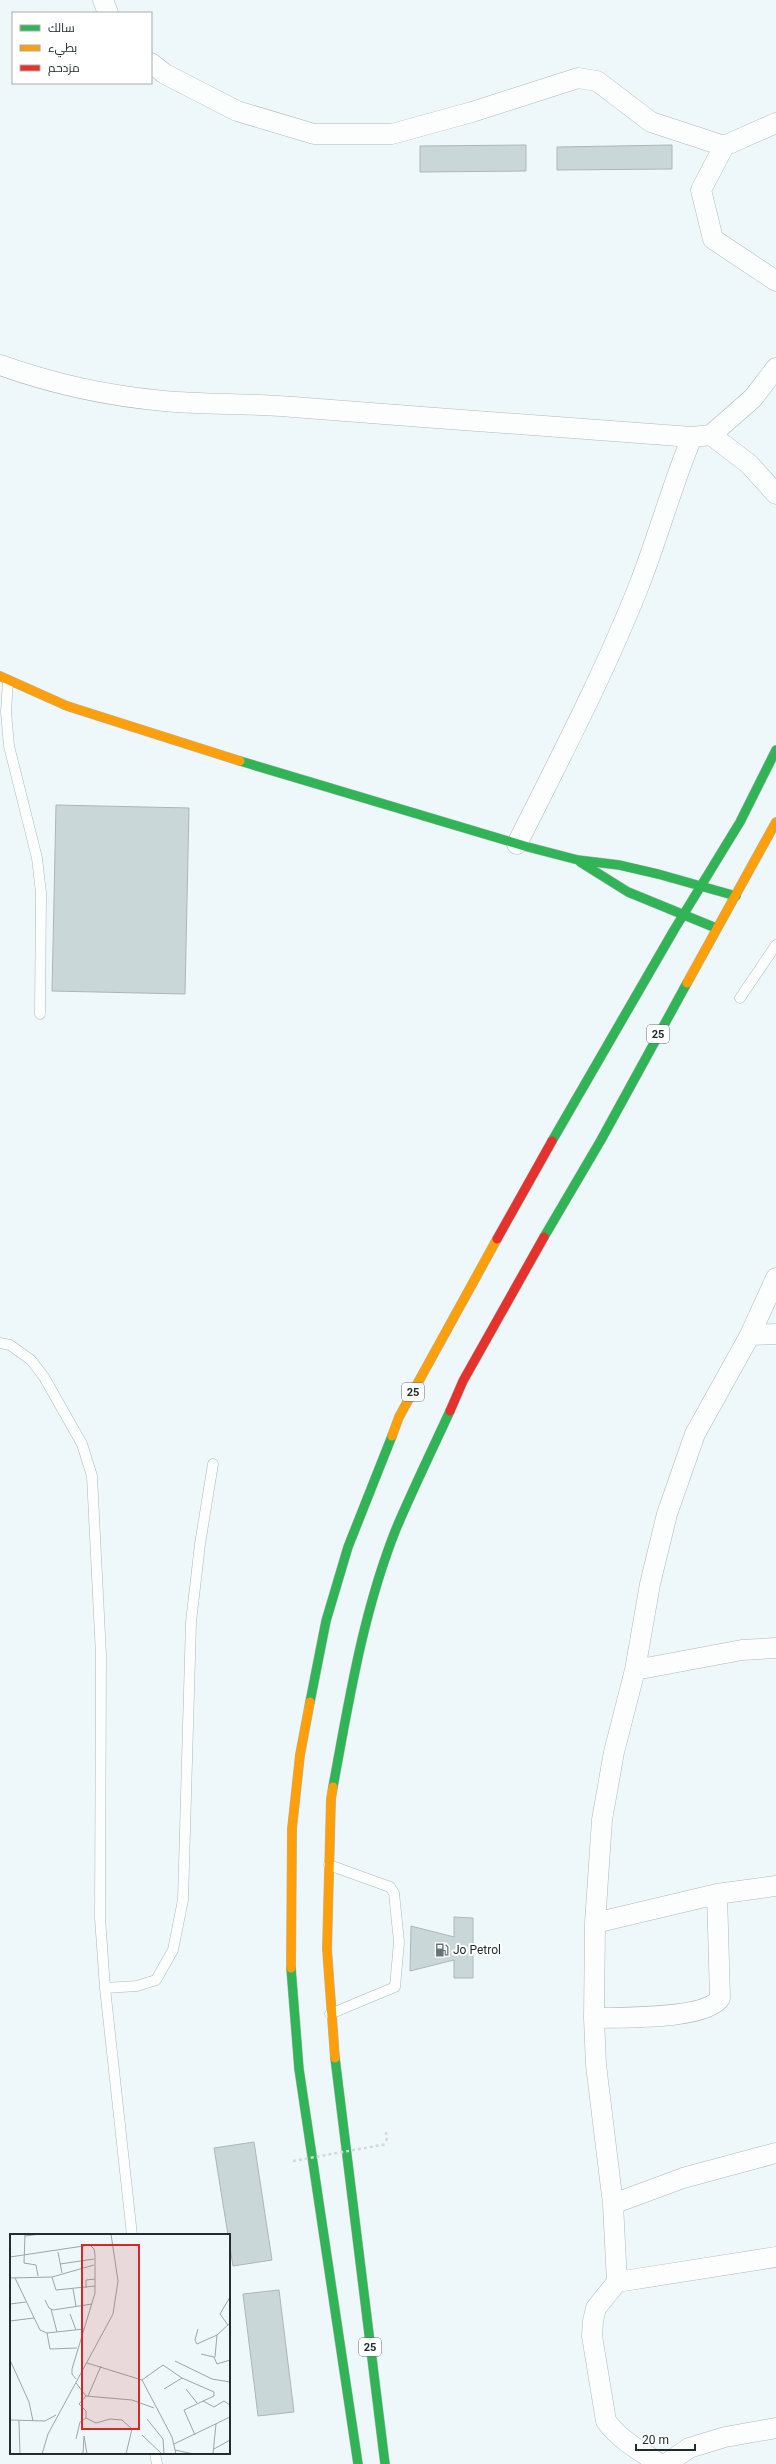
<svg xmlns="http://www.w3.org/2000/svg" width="776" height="2464" viewBox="0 0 776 2464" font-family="Roboto,Cairo,sans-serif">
<rect width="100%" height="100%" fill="#eef8fa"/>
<path fill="#cad7d9" stroke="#acb6b8" d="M 526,145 L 526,171 L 420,172 L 420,146 Z
M 672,145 L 672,169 L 557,170 L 557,147 Z
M 56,805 L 189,808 L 185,994 L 52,991 Z
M 454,1917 L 473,1918 L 473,1978 L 454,1978 L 454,1960 L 410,1971 L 411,1926 L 454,1937 Z
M 254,2142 L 272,2260 L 233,2266 L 214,2148 Z
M 279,2290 L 294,2412 L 258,2416 L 243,2294 Z"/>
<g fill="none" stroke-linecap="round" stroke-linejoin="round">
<g stroke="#aeb8ba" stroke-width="11">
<path id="lane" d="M 8,681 L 6,712 L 9,746 L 37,858 L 41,893 L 40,1014
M 740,998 L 776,945
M 0,1343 L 10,1345 L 31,1360 L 44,1377 L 82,1444 L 92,1476 L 101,1655 L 100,1918 L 105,1988 L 132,2235
M 329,1865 L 390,1887 L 394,1893 L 399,1942 L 395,1987 L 330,2014
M 105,1988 L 137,1986 L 156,1980 L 173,1950 L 183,1900 L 191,1622 L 200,1544 L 213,1464
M 155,2453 L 157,2464"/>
</g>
<g stroke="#aeb8ba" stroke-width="21">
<path id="street" d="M 103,0 L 108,13
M 151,63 L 165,74 L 237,111 L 314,134 L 392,134 L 472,112 L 578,78 L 597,81 L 651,122 L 724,146
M 776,123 L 724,146 L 701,190 L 713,239 L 776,281
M 0,365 C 53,384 108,396 164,401 C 207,405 250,403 293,407 C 426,417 559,428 692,437 L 711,435 L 749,464 L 776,494
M 711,435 L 753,398 L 776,368
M 517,844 C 560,758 605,672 640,583 C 659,534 672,485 692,437
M 750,1335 L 776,1334
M 635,1670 L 742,1650 L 776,1648
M 595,1923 L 717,1894 L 776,1886
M 594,2018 C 621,2017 706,2020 720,1998 L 717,1894
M 613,2204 L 683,2178 L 776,2153
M 617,2282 L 613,2204 L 596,2065 L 594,2018 L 595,1923 L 602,1820 L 614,1752 L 635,1670 L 650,1584 L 667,1514 L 695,1434 L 750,1335 L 776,1278
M 660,2464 C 640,2451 620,2440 606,2421 L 592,2336 L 593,2321 L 596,2308 L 617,2282 L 776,2257
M 666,2464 L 689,2448 L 725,2437 L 776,2428"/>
</g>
<g stroke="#aeb8ba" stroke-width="10">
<path id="fast" d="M 240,761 L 528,847 L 578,860 L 619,865 L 658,874 L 736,896
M 580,862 L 628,892 L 716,928
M 552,1141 L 674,930 L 740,822 L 776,750
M 544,1237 L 601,1140 L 687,983
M 310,1702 L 326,1621 L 348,1547 L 392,1436
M 333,1787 C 349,1700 363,1612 396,1529 C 413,1489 432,1450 450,1411
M 291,1968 L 299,2069 L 358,2464
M 335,2058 L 385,2464"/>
</g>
<g stroke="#aeb8ba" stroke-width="10">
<path id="slow" d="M 0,676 L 67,706 L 240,761
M 687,983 L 776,822
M 392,1436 L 399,1417 L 497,1239
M 333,1787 L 331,1799 L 327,1949 L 335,2058
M 291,1968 L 292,1829 L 300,1755 L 310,1702"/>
</g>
<g stroke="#aeb8ba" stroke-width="10">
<path id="jam" d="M 497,1239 L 552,1141
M 450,1411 L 463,1381 L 544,1237"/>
</g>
<path stroke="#d4d8d8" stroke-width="2.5" stroke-dasharray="3 3" stroke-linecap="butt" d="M 386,2132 L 387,2144"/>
<use href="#lane" stroke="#fcfefe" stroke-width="10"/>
<use href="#street" stroke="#fcfefe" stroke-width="20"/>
<use href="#fast" stroke="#30b455" stroke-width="9"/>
<use href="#slow" stroke="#ff9f0a" stroke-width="9"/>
<use href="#jam" stroke="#e5322d" stroke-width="9"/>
<path stroke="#d4d8d8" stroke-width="2.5" stroke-dasharray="3 3" stroke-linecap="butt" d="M 293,2161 L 387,2144"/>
</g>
<defs>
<g id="fuel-bare" transform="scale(1.08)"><path d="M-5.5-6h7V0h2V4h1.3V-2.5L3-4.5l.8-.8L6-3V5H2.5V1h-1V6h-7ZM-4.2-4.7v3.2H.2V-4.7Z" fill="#687375" stroke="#fff" stroke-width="2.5" paint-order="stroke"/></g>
</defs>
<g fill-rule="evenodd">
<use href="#fuel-bare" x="442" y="1950"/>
</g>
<g text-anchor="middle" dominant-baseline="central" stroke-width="4" stroke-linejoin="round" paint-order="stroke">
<g fill="#fff" stroke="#636b6c" stroke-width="1">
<rect x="647" y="1025" width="22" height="18" rx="3"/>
<rect x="402" y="1383" width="22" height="18" rx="3"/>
<rect x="359" y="2338" width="22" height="18" rx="3"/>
</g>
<g font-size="11" font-weight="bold" fill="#202c2d">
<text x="658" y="1034">25</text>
<text x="413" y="1392">25</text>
<text x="370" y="2347">25</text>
</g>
<g font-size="12" fill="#202c2d" stroke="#fff" text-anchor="start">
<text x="453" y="1950">Jo Petrol</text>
</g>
</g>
<g transform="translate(10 2234)">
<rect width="220" height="220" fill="#eef8fa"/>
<path fill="none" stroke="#9ca6a8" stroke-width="1" d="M 15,0 L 14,29 L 26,31 L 28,42M 15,2 L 31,0M 48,18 L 52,39M 0,23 L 80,11M 50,30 L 84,25M 42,43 L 46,56 L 85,52M 0,44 L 42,43 L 84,31M 5,44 L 30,96 L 37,99 L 40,115 L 67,114M 76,54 L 76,46 L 85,45M 63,55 L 66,72M 35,66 L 39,74 L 43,76 L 82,70M 0,70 L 16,68M 41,75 L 47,98M 60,80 L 66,96M 0,87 L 24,84M 218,91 L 210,80 L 220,63M 188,95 L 185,106 L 187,110 L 207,101 L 220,89M 37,99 L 74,95M 191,120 L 204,123 L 207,130 L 220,126M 205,123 L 207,101M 0,126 L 19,168 L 23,187M 165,127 L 202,145 L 220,148M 77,129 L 132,146 L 162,203 L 166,220M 66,145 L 62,140 L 62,135 L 85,59 L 85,21 L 84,15 L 80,11M 132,146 L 153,131 L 172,144 L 204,158 L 204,162 L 174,176 L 185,201M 66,149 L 76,162 L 122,166 L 144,174M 154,155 L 172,144M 176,155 L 187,169M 78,162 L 91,132M 193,167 L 204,173 L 214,167 L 220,171M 76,184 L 76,177 L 69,170 L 76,162M 137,185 L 153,205 L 154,220M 0,186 L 35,187 L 46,181M 9,187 L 10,220M 132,201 L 152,220M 66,205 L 70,188 L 76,184 L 86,189 L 100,185 L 112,186 L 122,195 L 116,220M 164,210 L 220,183M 204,215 L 220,206M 165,216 L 184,220M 32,220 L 38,200 L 103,80 L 108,47 L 101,0M 73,220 L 74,202 L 77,220M 203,220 L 206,190"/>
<path fill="#d62828" fill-opacity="0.15" stroke="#d62828" stroke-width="2" d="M 72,11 L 129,11 L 129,195 L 72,195 Z"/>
<rect width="220" height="220" fill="none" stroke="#202c2d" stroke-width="2"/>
</g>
<rect x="12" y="12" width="140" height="72" fill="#ffffff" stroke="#a6abab"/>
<rect x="20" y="25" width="20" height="6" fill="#30b455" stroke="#a6abab"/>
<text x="48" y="32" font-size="12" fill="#202c2d">سالك</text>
<rect x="20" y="45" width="20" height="6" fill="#ff9f0a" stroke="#a6abab"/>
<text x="48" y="52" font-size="12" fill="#202c2d">بطيء</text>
<rect x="20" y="65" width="20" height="6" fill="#e5322d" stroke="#a6abab"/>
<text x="48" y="72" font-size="12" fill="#202c2d">مزدحم</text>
<path d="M636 2444v6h59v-6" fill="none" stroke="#202c2d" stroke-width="2"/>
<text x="642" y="2444" font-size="12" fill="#202c2d" stroke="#ffffff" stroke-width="3" paint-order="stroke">20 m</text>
</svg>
